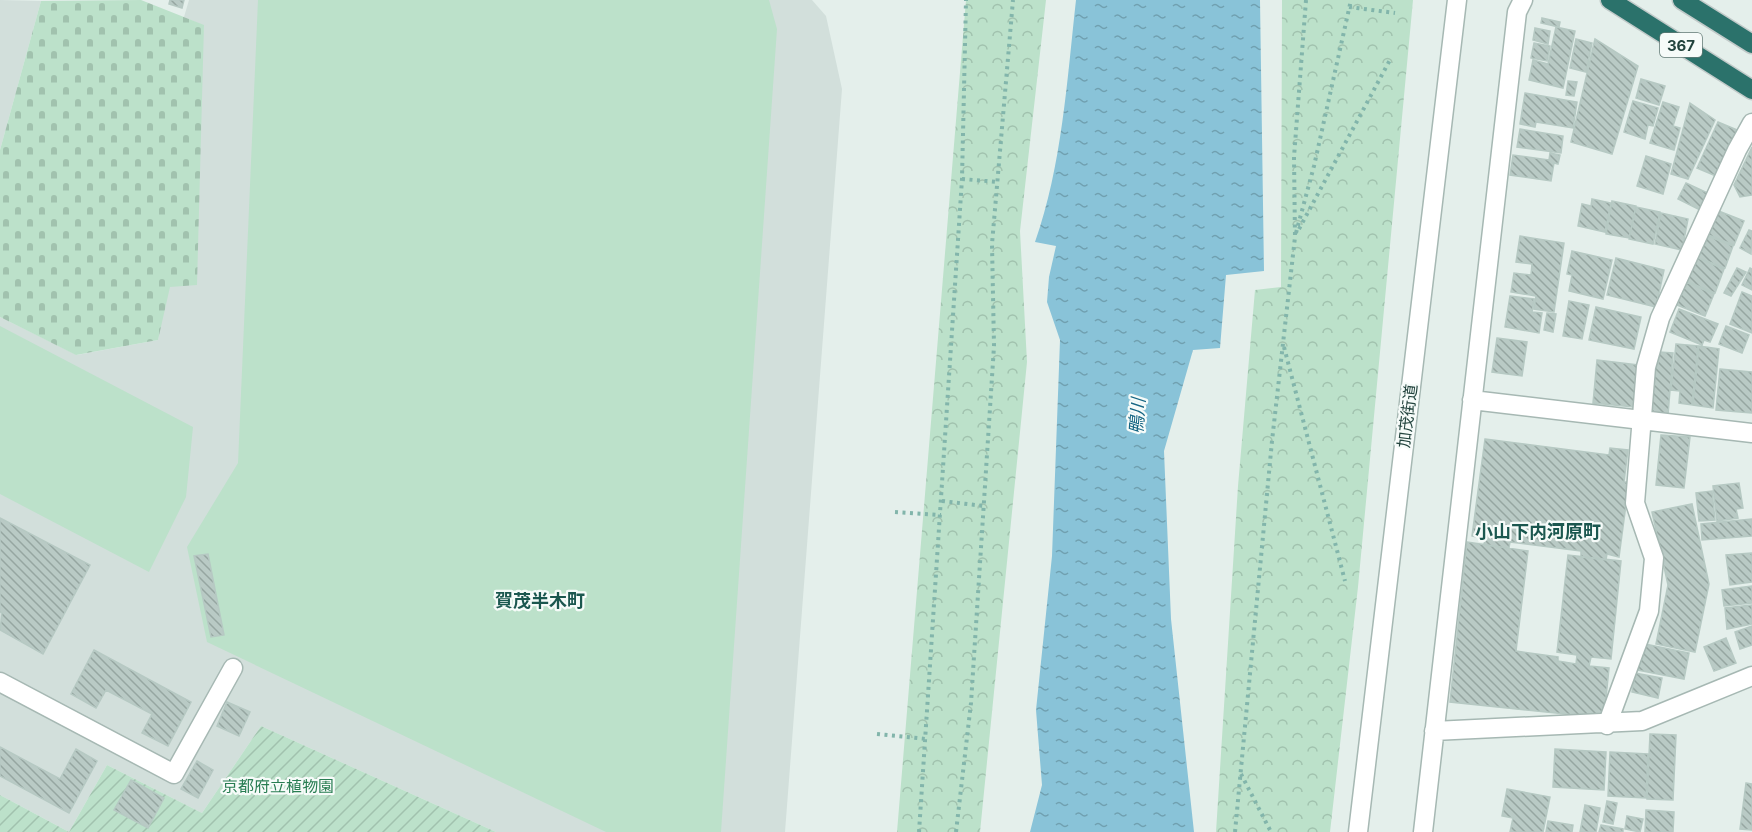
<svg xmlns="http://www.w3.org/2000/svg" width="1752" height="832" viewBox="0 0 1752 832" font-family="Inter,'Noto Sans JP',sans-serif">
<defs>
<pattern id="cemetery-stones" width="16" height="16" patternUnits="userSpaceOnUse" patternTransform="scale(1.5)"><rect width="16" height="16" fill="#bce1ca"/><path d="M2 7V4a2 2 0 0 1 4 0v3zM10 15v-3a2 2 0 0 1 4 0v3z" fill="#a1c2ae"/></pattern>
<pattern id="park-crowns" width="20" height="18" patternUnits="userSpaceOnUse" patternTransform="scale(1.5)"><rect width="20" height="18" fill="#bce1ca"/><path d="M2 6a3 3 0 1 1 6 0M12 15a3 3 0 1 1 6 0" fill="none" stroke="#a1c2ae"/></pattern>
<pattern id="garden-furrows" width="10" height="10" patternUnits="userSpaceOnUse" patternTransform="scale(1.5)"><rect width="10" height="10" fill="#bce1ca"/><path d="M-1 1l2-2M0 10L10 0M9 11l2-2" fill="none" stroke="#a1c2ae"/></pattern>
<pattern id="water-ripples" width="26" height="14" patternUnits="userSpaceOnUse" patternTransform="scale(1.5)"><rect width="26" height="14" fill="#89c3d8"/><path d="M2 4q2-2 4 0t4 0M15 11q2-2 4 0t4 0" fill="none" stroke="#70a0b0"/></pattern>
<pattern id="building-back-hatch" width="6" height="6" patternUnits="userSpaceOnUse" patternTransform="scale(1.5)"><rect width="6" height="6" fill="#b9cac5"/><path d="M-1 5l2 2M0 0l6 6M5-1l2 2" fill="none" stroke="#96a6a1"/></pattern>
</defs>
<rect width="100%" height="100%" fill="#e4efeb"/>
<path fill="#d2dfdb" d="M 0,0 L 41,1 L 0,150 Z
M 189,0 L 812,0 L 826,16 L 842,89 L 785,832 L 496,832 L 261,726 L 202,813 L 107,765 L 69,832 L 0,795 L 0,317 L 77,355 L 158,340 L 204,26 L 184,17 Z"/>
<path fill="url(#cemetery-stones)" d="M 141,0 L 204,25 L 197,285 L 170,287 L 158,340 L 76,355 L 0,317 L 0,150 L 41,1 Z"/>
<path fill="url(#park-crowns)" d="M 966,0 L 1046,0 L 1020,231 L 1027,362 L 980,832 L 897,832 Z
M 1282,0 L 1413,0 L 1358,587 L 1330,832 L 1216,832 L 1238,486 L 1255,290 L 1281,287 Z"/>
<path fill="url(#garden-furrows)" d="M 261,726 L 496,832 L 0,832 L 0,795 L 69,832 L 107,765 L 202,813 Z"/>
<path fill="#bce1ca" d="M 258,0 L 769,0 L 777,29 L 721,832 L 606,832 L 207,642 L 187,547 L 238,463 Z
M 0,326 L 193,427 L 186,497 L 149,572 L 0,494 Z"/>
<path fill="url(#water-ripples)" d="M 1076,0 L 1260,0 L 1264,271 L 1226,275 L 1220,348 L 1193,350 L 1164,451 L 1171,619 L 1194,832 L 1030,832 L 1042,785 L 1036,710 L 1052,556 L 1060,340 L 1047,302 L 1049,277 L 1056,246 L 1035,242 C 1062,166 1067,80 1076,0 Z"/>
<path fill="url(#building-back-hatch)" stroke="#b6c9c3" stroke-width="1.5" d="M 170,0 L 184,0 L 182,8 L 169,4 Z
M 1542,18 L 1560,22 L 1559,27 L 1541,23 Z
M 1556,27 L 1575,31 L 1563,88 L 1529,80 L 1533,60 L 1548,64 Z
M 1535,28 L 1550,31 L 1548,44 L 1533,40 Z
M 1576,39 L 1592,43 L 1586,72 L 1570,68 Z
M 1595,39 L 1638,66 L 1612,154 L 1571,142 Z
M 1534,43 L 1550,46 L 1547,61 L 1531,58 Z
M 1641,79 L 1665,86 L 1659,105 L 1636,98 Z
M 1568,81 L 1577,82 L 1574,96 L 1566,95 Z
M 1525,93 L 1577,102 L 1573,128 L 1536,122 L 1535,127 L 1520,124 Z
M 1633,101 L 1658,108 L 1653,126 L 1648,125 L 1645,139 L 1624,132 Z
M 1663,102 L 1679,107 L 1673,126 L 1680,128 L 1674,150 L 1650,143 Z
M 1690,103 L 1715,120 L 1688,179 L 1671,174 Z
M 1718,122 L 1737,130 L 1716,176 L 1697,168 Z
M 1520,129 L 1563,136 L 1561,153 L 1517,147 Z
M 1752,147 L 1752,195 L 1740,197 L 1734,185 Z
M 1550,153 L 1560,155 L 1558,164 L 1554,163 L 1551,181 L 1510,175 L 1513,155 L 1549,160 Z
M 1646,156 L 1671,164 L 1663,194 L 1637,186 Z
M 1686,183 L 1710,194 L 1702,211 L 1678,199 Z
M 1592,199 L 1611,203 L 1605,232 L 1578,226 L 1582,204 L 1591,206 Z
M 1612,201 L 1636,206 L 1629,238 L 1606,234 Z
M 1636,207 L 1660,212 L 1653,244 L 1629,239 Z
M 1716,210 L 1744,221 L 1734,245 L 1706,234 Z
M 1661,213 L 1688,219 L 1682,250 L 1655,244 Z
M 1749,230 L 1752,231 L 1751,254 L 1740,248 Z
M 1705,235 L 1733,246 L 1725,268 L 1696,257 Z
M 1520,236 L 1564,243 L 1554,312 L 1534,309 L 1536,296 L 1511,292 L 1514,273 L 1531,275 L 1532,264 L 1516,262 Z
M 1572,251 L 1612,260 L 1603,299 L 1569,291 L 1572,275 L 1567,274 Z
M 1696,257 L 1724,269 L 1715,293 L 1686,281 Z
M 1616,258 L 1664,270 L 1656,307 L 1607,295 Z
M 1737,268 L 1746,272 L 1731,296 L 1724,293 Z
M 1750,268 L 1752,269 L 1752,290 L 1742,285 Z
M 1686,282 L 1714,294 L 1705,316 L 1677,305 Z
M 1742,292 L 1752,296 L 1752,333 L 1730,324 Z
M 1510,296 L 1534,299 L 1532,312 L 1542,313 L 1539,333 L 1505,327 Z
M 1569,301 L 1589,305 L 1582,339 L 1563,336 Z
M 1596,307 L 1641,317 L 1634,349 L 1589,340 Z
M 1679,309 L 1718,324 L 1710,342 L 1704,340 L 1702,345 L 1670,332 Z
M 1547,313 L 1556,314 L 1553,332 L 1544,330 Z
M 1726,326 L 1749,335 L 1742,353 L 1719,344 Z
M 1497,338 L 1527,342 L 1522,376 L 1492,372 Z
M 1676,344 L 1698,346 L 1692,405 L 1679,403 L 1680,391 L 1671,390 Z
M 1699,346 L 1719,349 L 1713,408 L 1693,405 Z
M 1659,352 L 1673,353 L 1668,415 L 1648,413 L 1652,363 L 1658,364 Z
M 1597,360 L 1638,365 L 1634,407 L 1593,403 Z
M 1720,369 L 1752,372 L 1752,413 L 1716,410 Z
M 1661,435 L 1690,437 L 1684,488 L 1656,485 Z
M 1485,439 L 1609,455 L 1610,448 L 1628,450 L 1624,482 L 1629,482 L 1619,557 L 1607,554 L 1606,560 L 1581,557 L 1581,551 L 1510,542 L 1509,548 L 1484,545 L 1485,539 L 1472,536 Z
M 1739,483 L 1743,508 L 1736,509 L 1738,518 L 1717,521 L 1713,486 Z
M 1712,491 L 1715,520 L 1699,521 L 1696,493 Z
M 1692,504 L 1709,584 L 1695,652 L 1656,644 L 1668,585 L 1652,512 Z
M 0,518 L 90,565 L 43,654 L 0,630 L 2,613 L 0,612 Z
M 1752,519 L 1752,536 L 1702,540 L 1701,524 Z
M 1467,542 L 1528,551 L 1516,651 L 1558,657 L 1558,661 L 1576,664 L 1577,655 L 1557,652 L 1568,555 L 1621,561 L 1611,659 L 1591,657 L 1589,666 L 1609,668 L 1604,718 L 1450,702 Z
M 1752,553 L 1752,582 L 1730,585 L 1726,555 Z
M 208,554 L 224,635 L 211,637 L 194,556 Z
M 1752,586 L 1752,603 L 1724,606 L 1722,590 Z
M 1752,605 L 1752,624 L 1727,629 L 1725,608 Z
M 1752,626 L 1752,645 L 1740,649 L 1735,632 Z
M 1726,638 L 1736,663 L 1714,671 L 1704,647 Z
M 1645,644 L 1689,653 L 1684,679 L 1632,669 Z
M 94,650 L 191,702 L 168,746 L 142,733 L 152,714 L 106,690 L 96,708 L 71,694 Z
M 1635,673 L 1662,678 L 1658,698 L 1632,692 Z
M 227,702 L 250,712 L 239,736 L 217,726 Z
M 1650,734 L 1676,735 L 1673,800 L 1647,799 Z
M 0,747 L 60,779 L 76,749 L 97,761 L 69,813 L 0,776 Z
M 1555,749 L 1606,752 L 1604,790 L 1553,787 Z
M 1610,752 L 1648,754 L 1646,798 L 1608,796 Z
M 197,761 L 213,770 L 198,798 L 181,789 Z
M 131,780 L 164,798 L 148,828 L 114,810 Z
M 1746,783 L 1752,784 L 1752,830 L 1740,829 Z
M 1507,789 L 1550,797 L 1543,832 L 1510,832 L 1513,818 L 1502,816 Z
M 1607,801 L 1617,803 L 1613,824 L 1603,822 Z
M 1585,805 L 1600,808 L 1596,832 L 1580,832 Z
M 1646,810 L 1674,812 L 1673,832 L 1645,832 Z
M 1627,816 L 1643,819 L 1640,832 L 1625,829 Z
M 1548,821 L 1573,825 L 1572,832 L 1546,832 Z
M 1601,825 L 1623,829 L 1623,832 L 1599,832 Z"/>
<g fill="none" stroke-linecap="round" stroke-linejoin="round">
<g stroke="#a6b8b3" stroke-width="21">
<path id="minor" d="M 1472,400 L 1752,433
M 0,682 L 174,774 L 233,668
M 1607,725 L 1649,611 L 1654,558 L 1635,503 L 1646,367 L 1660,318 L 1737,150 L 1752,123
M 1434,731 L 1642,721 L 1752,676
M 1358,832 L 1457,0
M 1423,832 L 1517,12 L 1523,0"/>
</g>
<g stroke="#c1cac9" stroke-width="21">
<path id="highway" d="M 1610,0 L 1752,90
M 1682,0 L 1752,44"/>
</g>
<path stroke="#82b5ab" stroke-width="4" stroke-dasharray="3 4.5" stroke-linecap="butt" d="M 1349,7 L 1395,13
M 962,179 L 998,182
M 1299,229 L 1391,58
M 1296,233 L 1314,166 L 1351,0
M 1284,347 L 1345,581
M 942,501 L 984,506
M 895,512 L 941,515
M 877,734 L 926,739
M 1241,774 L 1271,832
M 919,832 L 962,179 L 966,0
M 956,832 L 971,703 L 994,346 L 992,244 L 1013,0
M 1235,832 L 1272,441 L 1295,237 L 1294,157 L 1306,0"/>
<use href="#minor" stroke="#fff" stroke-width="18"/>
<use href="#highway" stroke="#2b726b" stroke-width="18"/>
</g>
<g text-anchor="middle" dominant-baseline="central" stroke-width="4.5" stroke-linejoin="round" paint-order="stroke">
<rect fill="#f6fbf9" stroke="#627a75" stroke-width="1.5" x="1660" y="33" width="42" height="24" rx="4.5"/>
<g font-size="15" font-weight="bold" fill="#22433d">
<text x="1681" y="45">367</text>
</g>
<g font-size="16" fill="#22433d" stroke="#f6fbf9">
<text transform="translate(1407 416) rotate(-83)">加茂街道</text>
</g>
<g font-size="16" fill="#287d52" stroke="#f6fbf9">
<text x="278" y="786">京都府立植物園</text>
</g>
<g font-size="18" font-style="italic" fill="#166684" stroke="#f6fbf9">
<text transform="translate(1137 416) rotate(-86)">鴨川</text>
</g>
<g font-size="18" font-weight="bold" fill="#1b574f" stroke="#f6fbf9">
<text x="1538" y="531">小山下内河原町</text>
<text x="540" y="600">賀茂半木町</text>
</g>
</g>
</svg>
